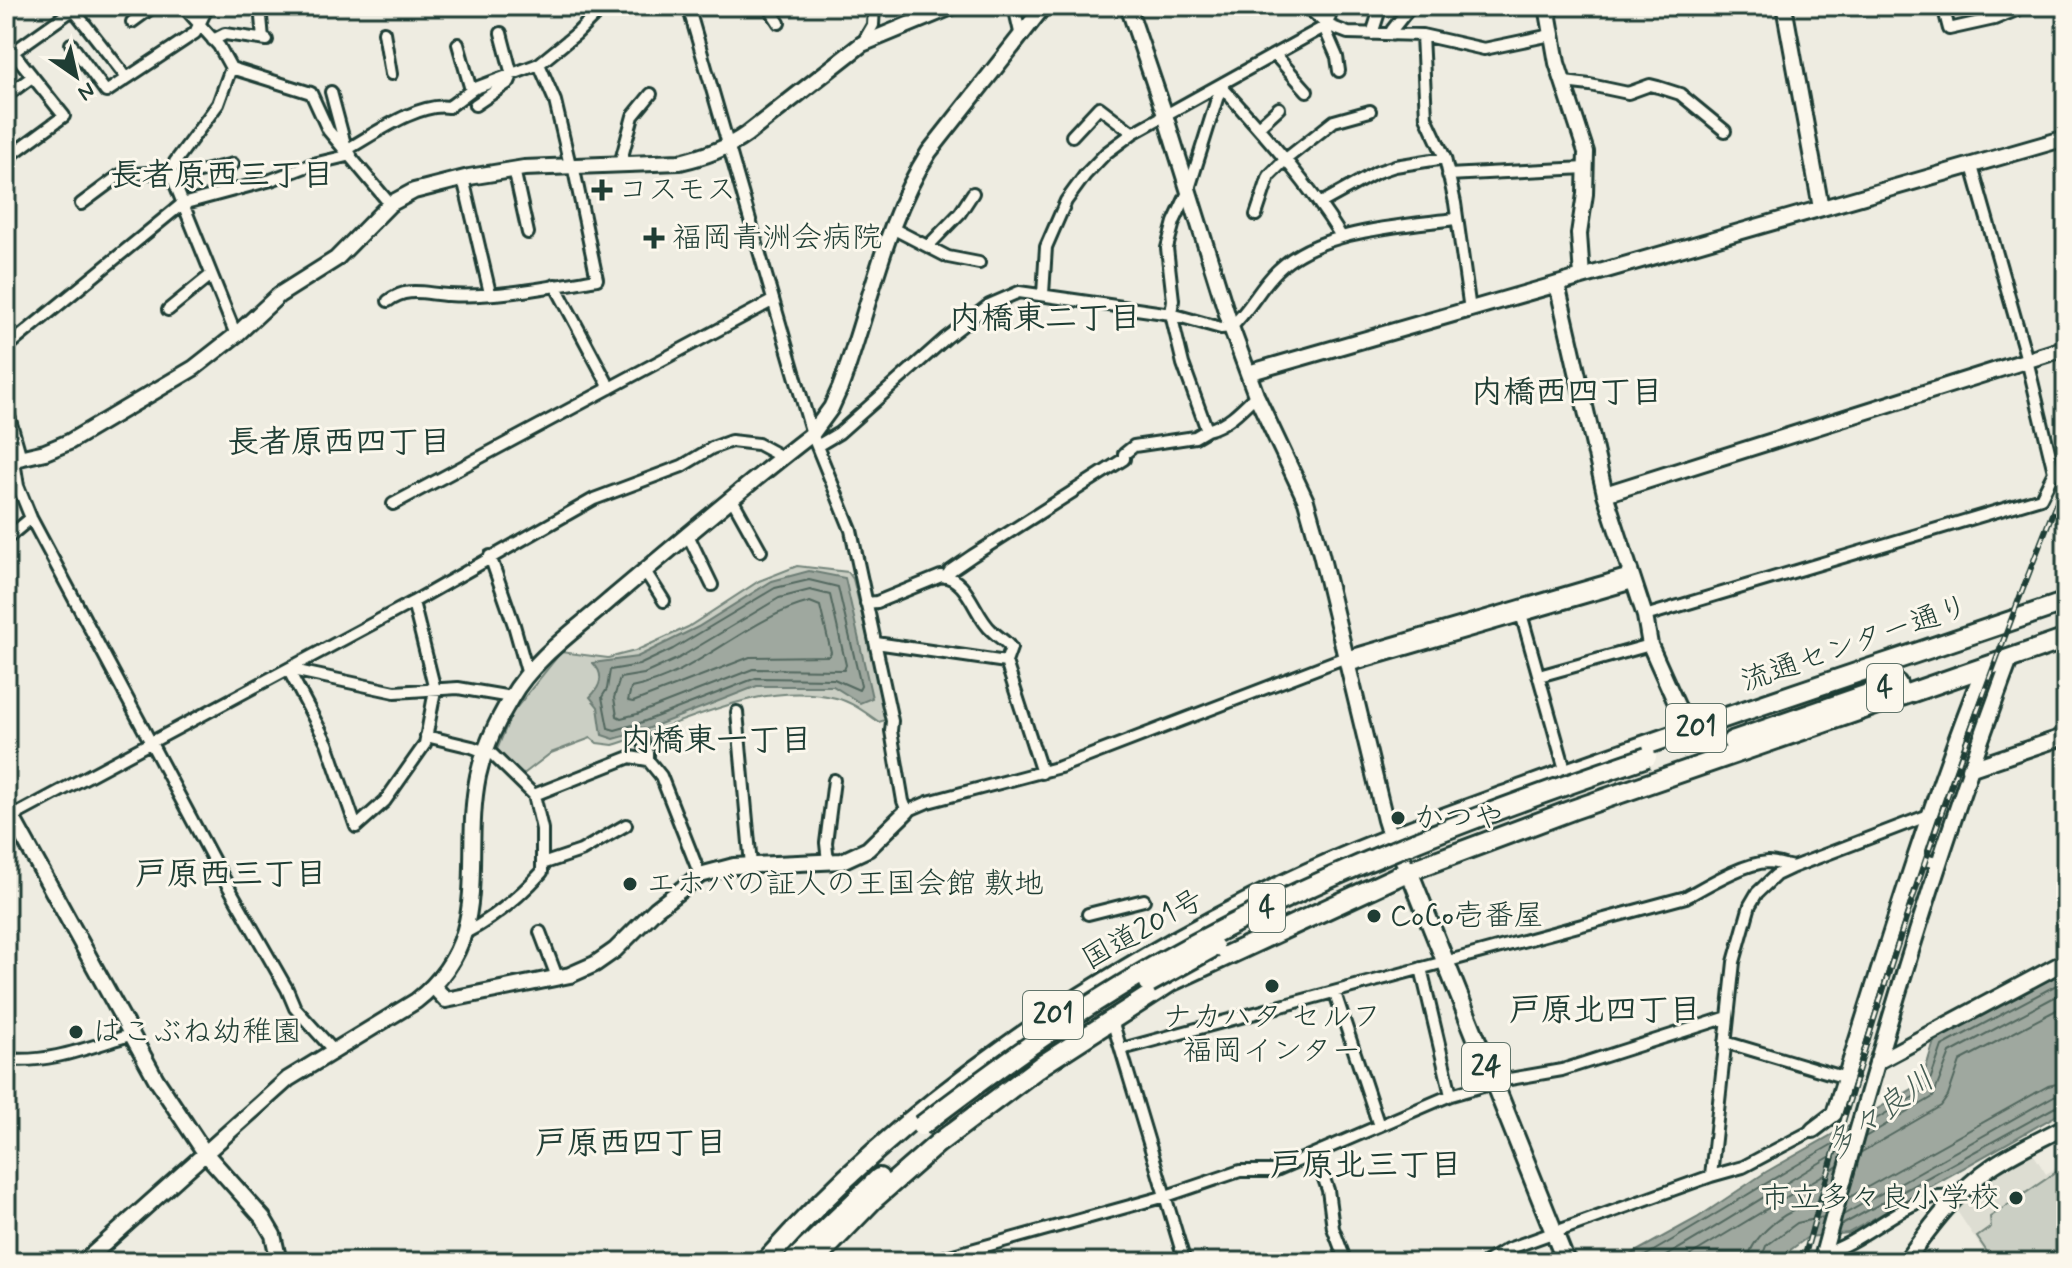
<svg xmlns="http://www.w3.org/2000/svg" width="2072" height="1268" viewBox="0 0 2072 1268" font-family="Mynerve,'Klee One',sans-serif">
<rect width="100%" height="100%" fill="#eeece1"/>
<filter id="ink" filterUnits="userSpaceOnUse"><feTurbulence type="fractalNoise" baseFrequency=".0125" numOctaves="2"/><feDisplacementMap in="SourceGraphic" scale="16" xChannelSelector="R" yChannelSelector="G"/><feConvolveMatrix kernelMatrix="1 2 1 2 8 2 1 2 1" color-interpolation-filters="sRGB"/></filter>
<g filter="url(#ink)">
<path fill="#ddddd2" d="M 2031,1150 L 2046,1174 L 2064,1163 L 2066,1165 L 2066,1262 L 1991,1262 L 1955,1208 L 1976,1188 Z"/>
<path fill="#cbcfc4" stroke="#75867c" stroke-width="2" d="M 797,566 L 848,572 L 853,579 L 888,719 L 879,722 C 866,713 852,702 836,698 C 759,679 685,724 613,745 L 597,743 L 591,738 L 551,753 L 521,776 L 496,752 L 512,713 L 561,652 L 608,658 L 635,651 L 688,627 L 759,581 Z
M 2061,1169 L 2066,1177 L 2066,1262 L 1994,1262 L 1977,1237 L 1991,1227 L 1990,1217 Z"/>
<path fill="#9fa89f" stroke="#6c7d74" stroke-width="2" d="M 809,571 L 845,578 L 872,698 L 860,703 L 833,686 L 757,686 L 642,731 L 614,739 L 602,735 L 598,707 L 590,697 C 601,686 605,675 593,663 L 637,657 L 698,627 L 772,581 Z
M 2066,971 L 2066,1110 L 1848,1233 L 1808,1237 L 1774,1262 L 1617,1262 L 1697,1218 L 1766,1172 L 1921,1084 L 1934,1041 Z"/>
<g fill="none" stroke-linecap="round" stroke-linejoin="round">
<path stroke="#52685f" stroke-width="2" d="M 809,580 L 838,587 L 861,686 L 859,690 L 834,679 L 756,678 L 640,723 L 615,730 L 608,728 L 602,697 L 607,689 L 610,670 L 639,665 L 673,649 L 775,588 Z
M 810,590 L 830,595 L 846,665 L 844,670 L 753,669 L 637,714 L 621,718 L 617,716 L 614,698 L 620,678 L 644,674 L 679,658 L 779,598 Z
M 810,602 L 820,606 L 831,652 L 829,656 L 750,657 L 633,702 L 628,701 L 631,688 C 698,675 746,618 810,602 Z
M 1869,1123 L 1927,1089 L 1942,1046 L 2066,980
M 1865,1137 L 1933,1097 L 1950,1053 L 2066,991
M 1860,1153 L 1941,1106 L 1948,1096 L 1960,1061 L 2066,1005
M 1848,1198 L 2048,1086 L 2066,1082
M 1843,1215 L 2054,1096 L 2066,1094
M 1840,1226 L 2059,1105 L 2066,1104
M 1634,1262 C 1706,1222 1775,1176 1847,1136
M 1655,1262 C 1719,1227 1779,1186 1843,1149
M 1679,1262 L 1838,1166
M 1748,1262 C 1749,1240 1780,1214 1801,1208 C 1809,1206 1819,1206 1827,1205
M 1760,1262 L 1766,1246 L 1797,1223 L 1824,1217"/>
<g stroke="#1f3d34" stroke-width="16">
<path id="street" d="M 183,6 L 219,46 L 231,68 L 311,93 L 328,130 L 390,204
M 260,6 L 263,39
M 688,6 L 812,434 L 851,530 L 892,721 L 891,731 L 903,801 L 907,811 L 928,802 L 1060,767 L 1346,657 L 1630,574
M 768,6 L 779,23
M 1014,6 L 1021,37
M 1306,6 L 1327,25 L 1348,33 L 1422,35 L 1484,49 L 1551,35
M 1943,6 L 1949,29 L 1994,19 L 2026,6
M 73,9 L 127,78
M 132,22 L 154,6
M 1324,27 L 1337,57 L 1339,71
M 384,32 L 391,74
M 1372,34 L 1381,6
M 1392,35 L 1392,30 L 1411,6
M 1422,35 L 1426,117 L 1445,158 L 1455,203 L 1470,310
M 213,40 L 225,34 L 267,40
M 71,44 L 106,92 L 195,33 L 208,6
M 458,44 L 471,90
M 862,44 L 873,25 L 874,6
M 1276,56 L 1307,91
M 6,57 L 78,6
M 539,64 L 555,101 L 570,165
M 231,68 L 218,104 L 175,162 L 171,174 L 236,335
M 1564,82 L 1590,85 L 1628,93 L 1650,85 L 1658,87 L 1680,94 L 1725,131
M 1221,86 L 1188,192 L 1174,222 L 1167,248 L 1173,300 L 1171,314 L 1183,364 L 1207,430 C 1227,425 1242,409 1256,395
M 1221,86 C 1264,134 1307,181 1341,236
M 331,92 L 346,148
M 6,96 L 32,77
M 475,105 L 509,82 L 512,75 L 501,33
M 1258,127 L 1279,108
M 1072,136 L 1099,107 L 1133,133
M 6,148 L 11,155 L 64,116 L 13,52
M 346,150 C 373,135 418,102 449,107 L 473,89 L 539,64 L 576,34 L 604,6
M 620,164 L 633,116 L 651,94
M 514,169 L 528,233
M 1448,175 L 1586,168
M 463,178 L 490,293
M 1321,203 L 1377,172 L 1395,166 L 1445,158
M 81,204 L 120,175 L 163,172 L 179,177 L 233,164
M 1256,215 L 1269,176 L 1286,159 L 1334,121 L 1370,111
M 892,228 L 948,257 L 979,263
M 928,246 L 960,213 L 973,193
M 555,285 L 610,388
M 1043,294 L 1046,247 L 1066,201 L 1085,175 L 1106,153 L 1133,133 L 1324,27 L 1327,25 L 1333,6
M 388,301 C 407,286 426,294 448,295 C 494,298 550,287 597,279 L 573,165
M 168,310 L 211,275
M 6,348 L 182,204 L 271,180 L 313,164 L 351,155
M 6,406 L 21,458
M 817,446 L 839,433 L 946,338 L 989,305 L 1019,292 L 1171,314 L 1221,328 L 1231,327 C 1249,311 1260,287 1278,270 C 1319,230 1401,226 1455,219
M 14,461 L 18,486 L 31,518 L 215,863 L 287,989 L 295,1008 L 334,1051
M 732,499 L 761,551
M 393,504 L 772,301
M 688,535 L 712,585
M 6,539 L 31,518
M 490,556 L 514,625 L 528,675
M 645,571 L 664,601
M 946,577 L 950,571 L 972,556 L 1124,459 L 1124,454 L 1134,446 L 1195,437 L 1207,430
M 866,603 L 877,602 L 941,576 C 969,578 974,616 992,631 C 999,638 1005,640 1011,648 L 1006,662
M 1520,610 L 1566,773
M 1645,616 L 2041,498 L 2054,472 L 2027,360 L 1972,166
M 876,643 L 1006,662 L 1042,773
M 1348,666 L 1633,583
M 288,669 L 327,743 L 356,827 L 385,801 L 425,744 L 435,690 L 413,602
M 288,669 L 395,692 L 458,688 L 511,697
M 1539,676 L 1650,645
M 737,712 L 751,865
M 640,735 L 648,753 L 648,760
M 426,736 L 472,747 L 493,755 L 534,795 L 542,829 L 542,872 C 520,896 495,918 465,933
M 534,795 L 630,757 L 648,760 L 661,776 L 700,875
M 8,819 L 413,602 L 594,499 L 682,466 L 712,448 L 731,441 L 758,444 L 782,457
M 1915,857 L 1939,864
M 828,862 L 826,843 L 834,780
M 542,864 L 581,851 L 626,825
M 1088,914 L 1144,900
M 540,932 L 557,977
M 1421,968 L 1451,1095
M 1335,993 L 1379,1126
M 1112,1020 L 1185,1262
M 1725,1042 L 1846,1078
M 1122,1049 L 1686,897 C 1708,885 1744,863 1768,862 C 1776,862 1786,866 1793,867
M 6,1059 C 49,1064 89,1047 130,1035
M 1315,1154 L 1328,1190 L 1333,1228 L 1346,1262
M 1711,1176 L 1734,962 L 1750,905 L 1757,893 L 1776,875 L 1793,867 L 1929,815
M 1823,1254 C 1862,1242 1894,1208 1933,1197 C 1940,1195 1951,1196 1959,1195
M 928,1262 L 1166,1196 L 1240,1171 L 1274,1171 L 1451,1095 L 1504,1080 L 1562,1070 L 1728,1017
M 1486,1262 L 1508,1249 L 1711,1176 L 1743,1167 L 1813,1130"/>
</g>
<g stroke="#1f3d34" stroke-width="20">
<path id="secondary" d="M 1128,6 L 1165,115 L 1231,327 L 1256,395 L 1306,501 L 1321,554 L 1385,820 L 1391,839 L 1409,871
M 1547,6 L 1557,63 L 1586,152 L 1585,194 L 1579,234 L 1582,277
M 1784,6 L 1821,208
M 1557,284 L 1605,494 L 1645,616 L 1650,645 L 1688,730
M 1248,373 L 2066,138
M 6,461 L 45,452 L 69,442 L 194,368 L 236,335 L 279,295 L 336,259 L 390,204 L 414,191 L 469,177 L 524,168 L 680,162 C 705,156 726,149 747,134 L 862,44 L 954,6
M 1605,494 L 2066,348
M 1969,769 L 2066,736
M 6,806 L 156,1079 L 205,1153 L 263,1218 L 273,1235 L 279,1262
M 434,987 L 446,1000 L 570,975 L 595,964 L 615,950 L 656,909 L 700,875 L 734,866 L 842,861 L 868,849 L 907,811
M 1877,1062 L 2066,961
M 1813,1130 L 1834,1114 C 1881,964 1926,813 1984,667
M 84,1262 L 288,1079 L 416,1001 C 496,938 461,861 478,776 C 484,749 497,721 511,698 C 533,659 577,629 610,600 C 677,544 743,487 812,434 L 831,408 L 840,388 C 870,309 883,224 929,152 L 1044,6
M 1821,1262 C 1876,1058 1937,855 2011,657
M 1905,1262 C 1930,1227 1958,1189 1994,1165 C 2017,1150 2042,1139 2066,1126"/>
</g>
<g stroke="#1f3d34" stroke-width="22">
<path id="primary" d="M 1409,871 L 1566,1262"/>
</g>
<g stroke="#1f3d34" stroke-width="24">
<path id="highway" d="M 1732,741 L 1897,684
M 765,1262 C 909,1099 1090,979 1284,884 C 1362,846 1444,818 1525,788 C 1704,722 1886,664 2066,602
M 792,1262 L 879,1178
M 813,1262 L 874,1199 L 937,1144 L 1042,1065 L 1172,981 L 1409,871 L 1572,810 L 2066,639"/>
</g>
<use href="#street" stroke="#fbf7ec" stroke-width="10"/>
<use href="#secondary" stroke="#fbf7ec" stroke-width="14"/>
<use href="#primary" stroke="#fbf7ec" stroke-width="16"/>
<use href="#highway" stroke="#fbf7ec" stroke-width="18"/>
<g stroke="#1f3d34" stroke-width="6">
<path id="rail" d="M 1803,1262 C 1876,996 1963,735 2066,479"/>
</g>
<use href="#rail" stroke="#fbf7ec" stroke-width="3" stroke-dasharray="9" stroke-linecap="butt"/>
<g stroke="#1f3d34" stroke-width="24" stroke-linecap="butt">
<path id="highway-bridge" d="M 1149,983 L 1214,947
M 921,1126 C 1000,1066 1080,1007 1167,959 C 1318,874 1483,813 1647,757"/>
</g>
<use href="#highway-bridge" stroke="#fbf7ec" stroke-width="18"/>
</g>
</g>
<g fill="#1f3d34" stroke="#fbf7ec" stroke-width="3">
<path d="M598 178h8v8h8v8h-8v8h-8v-8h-8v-8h8z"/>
<path d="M650 226h8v8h8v8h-8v8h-8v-8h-8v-8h8z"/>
<circle cx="1398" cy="818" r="8"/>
<circle cx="630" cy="884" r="8"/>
<circle cx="1374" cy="916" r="8"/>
<circle cx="1272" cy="986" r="8"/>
<circle cx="76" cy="1032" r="8"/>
<circle cx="2016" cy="1198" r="8"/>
</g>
<g text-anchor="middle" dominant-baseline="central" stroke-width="6" stroke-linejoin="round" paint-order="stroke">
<g fill="#fbf7ec" stroke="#61756b" stroke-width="2">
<rect x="1867" y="664" width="36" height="48" rx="6"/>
<rect x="1666" y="704" width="60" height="48" rx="6"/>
<rect x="1249" y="884" width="36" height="48" rx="6"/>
<rect x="1023" y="991" width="60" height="48" rx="6"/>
<rect x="1462" y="1043" width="48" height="48" rx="6"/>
</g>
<g font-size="28" font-weight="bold" fill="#1f3d34">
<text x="1885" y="688">4</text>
<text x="1696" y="728">201</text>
<text x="1267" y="908">4</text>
<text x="1053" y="1015">201</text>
<text x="1486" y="1067">24</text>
</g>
<g font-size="30" fill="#1f3d34" stroke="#fbf7ec" text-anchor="start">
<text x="618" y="190">コスモス</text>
<text x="672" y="238">福岡青洲会病院</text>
<text x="1414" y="818">かつや</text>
<text x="646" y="884">エホバの証人の王国会館 敷地</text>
<text x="1390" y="916">CoCo壱番屋</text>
<text x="1272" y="1017" text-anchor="middle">ナカハタ セルフ<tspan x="1272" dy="34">福岡インター</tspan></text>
<text x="92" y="1032">はこぶね幼稚園</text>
<text x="2000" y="1198" text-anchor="end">市立多々良小学校</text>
</g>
<g font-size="30" fill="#1f3d34" stroke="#fbf7ec">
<text transform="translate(1855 644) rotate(-19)">流通センター通り</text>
<text transform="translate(1143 930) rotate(-29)">国道201号</text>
</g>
<g font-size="32" font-weight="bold" fill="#1f3d34" stroke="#fbf7ec">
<text x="222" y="176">長者原西三丁目</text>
<text x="1045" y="319">内橋東二丁目</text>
<text x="1567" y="393">内橋西四丁目</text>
<text x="339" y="443">長者原西四丁目</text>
<text x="716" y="741">内橋東一丁目</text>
<text x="231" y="875">戸原西三丁目</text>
<text x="1605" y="1011">戸原北四丁目</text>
<text x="631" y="1144">戸原西四丁目</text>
<text x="1366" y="1166">戸原北三丁目</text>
</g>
<g font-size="32" font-style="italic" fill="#455d54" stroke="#fbf7ec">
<text transform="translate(1880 1114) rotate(-37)">多々良川</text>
</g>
</g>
<rect width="2072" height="1268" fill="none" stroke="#fbf7ec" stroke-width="32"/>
<rect x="16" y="16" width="2040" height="1236" fill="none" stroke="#1f3d34" stroke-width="3" filter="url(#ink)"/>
<g transform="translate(76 76) rotate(146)" stroke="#fbf7ec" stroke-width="6" paint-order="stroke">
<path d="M0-6L14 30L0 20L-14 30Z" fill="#1f3d34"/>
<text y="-12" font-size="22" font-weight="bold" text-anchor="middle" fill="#1f3d34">N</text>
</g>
</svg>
